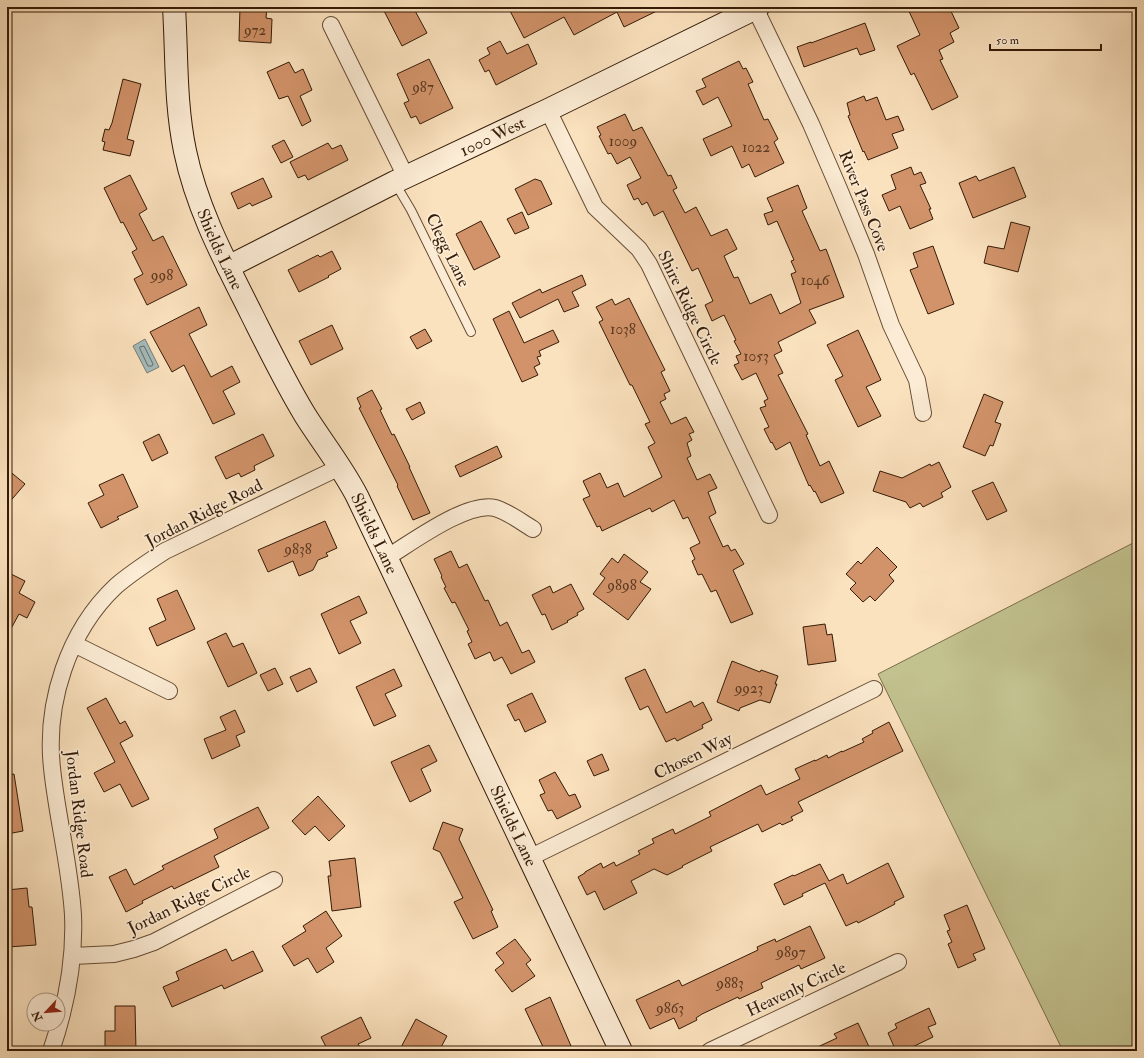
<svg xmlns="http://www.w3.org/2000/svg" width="1144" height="1058" viewBox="0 0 1144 1058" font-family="'IM FELL Double Pica',serif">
<rect width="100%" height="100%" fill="#fbe2be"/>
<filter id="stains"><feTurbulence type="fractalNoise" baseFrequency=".005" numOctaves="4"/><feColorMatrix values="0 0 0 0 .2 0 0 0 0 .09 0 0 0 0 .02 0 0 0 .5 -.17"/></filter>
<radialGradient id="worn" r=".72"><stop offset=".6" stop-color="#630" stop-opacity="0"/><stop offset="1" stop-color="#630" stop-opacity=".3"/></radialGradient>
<path fill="#c2c28f" stroke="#7b6e4b" d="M 1137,541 L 1137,1051 L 1063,1051 L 878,674 Z"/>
<path fill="#a3bbbc" stroke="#777b74" d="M 145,339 L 159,367 L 147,373 L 133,346 Z"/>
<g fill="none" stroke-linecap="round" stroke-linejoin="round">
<path stroke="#6c6b62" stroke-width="1" d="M 140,347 L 144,346 L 153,364 L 152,366 L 148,366 L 140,349 Z"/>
</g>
<path fill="#d2936a" stroke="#341b07" d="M 240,7 L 267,7 L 266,18 L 272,19 L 271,43 L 239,41 Z
M 382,7 L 413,7 L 427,33 L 402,46 Z
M 508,7 L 665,7 L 624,27 L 617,12 L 574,35 L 564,17 L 524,38 Z
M 907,7 L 949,7 L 959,28 L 950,33 L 954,42 L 939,50 L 943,59 L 940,60 L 958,97 L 932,110 L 914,73 L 911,75 L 897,46 L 920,35 Z
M 865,23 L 875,50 L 860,55 L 857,48 L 804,67 L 797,47 L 811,42 L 811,43 Z
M 500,41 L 507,54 L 528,44 L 537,64 L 496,85 L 489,70 L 485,72 L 479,60 L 490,54 L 487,48 Z
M 429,59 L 453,108 L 420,124 L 416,116 L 411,118 L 404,103 L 409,101 L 397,74 Z
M 739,61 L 743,69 L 746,68 L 753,82 L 748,84 L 764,120 L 768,119 L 778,139 L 774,142 L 784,163 L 755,177 L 749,164 L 742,168 L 732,146 L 711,156 L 703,139 L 732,126 L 718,97 L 703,105 L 696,91 L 706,87 L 702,79 Z
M 289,62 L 295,73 L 303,69 L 312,90 L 300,96 L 311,121 L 302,126 L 288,96 L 279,99 L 267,72 Z
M 123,79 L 141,84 L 127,139 L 134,141 L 130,156 L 103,150 L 105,142 L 102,141 L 105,129 L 109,130 L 112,123 Z
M 864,96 L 866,101 L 877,97 L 886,120 L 898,116 L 904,130 L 892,134 L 898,148 L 868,160 L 864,151 L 863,152 L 848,116 L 850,115 L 847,103 Z
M 625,114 L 633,131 L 642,127 L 668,176 L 671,175 L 677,188 L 673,190 L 685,213 L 696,207 L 711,236 L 727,229 L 737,249 L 724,256 L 734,278 L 738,277 L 750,304 L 771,294 L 780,314 L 801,303 L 791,274 L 796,272 L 791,261 L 794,260 L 777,221 L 768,225 L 764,214 L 773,211 L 767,198 L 798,185 L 807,208 L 802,211 L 820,251 L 826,249 L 844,297 L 809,310 L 816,323 L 778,342 L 782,351 L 774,355 L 783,373 L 778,375 L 808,434 L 806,435 L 820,466 L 829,461 L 844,493 L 821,503 L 815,491 L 814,492 L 810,485 L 809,486 L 790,442 L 776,450 L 772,442 L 771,443 L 764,429 L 769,427 L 760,408 L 766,406 L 764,401 L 768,399 L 756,373 L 742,380 L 734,365 L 739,363 L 736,356 L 741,354 L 734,341 L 736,340 L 724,315 L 712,321 L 705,305 L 713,301 L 698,268 L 692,271 L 663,211 L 654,216 L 647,202 L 642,205 L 638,198 L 634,200 L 627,185 L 641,178 L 630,157 L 617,164 L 611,153 L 608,154 L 599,136 L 601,135 L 597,127 Z
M 284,140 L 293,157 L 281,163 L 272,146 Z
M 328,143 L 332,149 L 341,145 L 348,160 L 308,180 L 305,175 L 298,178 L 290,162 Z
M 911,167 L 914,175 L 921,172 L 926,183 L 920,185 L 931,209 L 929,209 L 933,219 L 910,229 L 900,206 L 889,211 L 882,195 L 896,189 L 891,175 Z
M 1014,167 L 1026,197 L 973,218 L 959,183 L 976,176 L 979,181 Z
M 130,175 L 147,209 L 139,214 L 153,241 L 163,236 L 187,285 L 147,305 L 134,279 L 143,274 L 132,252 L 137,249 L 123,222 L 121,223 L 104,188 Z
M 263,178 L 272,197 L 252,206 L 250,203 L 238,209 L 231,193 Z
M 535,179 L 541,181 L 552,204 L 528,215 L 515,189 Z
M 522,212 L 529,228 L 515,234 L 507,219 Z
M 481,221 L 500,257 L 474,270 L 456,234 Z
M 1011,222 L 1030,227 L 1018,272 L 984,263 L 988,246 L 1004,249 Z
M 933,246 L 954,304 L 928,314 L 910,270 L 918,267 L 913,253 Z
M 332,251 L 341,269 L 328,276 L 329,277 L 299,292 L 288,270 L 318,255 L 320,257 Z
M 582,275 L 586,285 L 572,292 L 579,306 L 564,312 L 558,299 L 520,318 L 512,303 L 540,289 L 542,293 Z
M 629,298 L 665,370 L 661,372 L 670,391 L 664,394 L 666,399 L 660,402 L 671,424 L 686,417 L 694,432 L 689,434 L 692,440 L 687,443 L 691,456 L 687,458 L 697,480 L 710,474 L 717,488 L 708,492 L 716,513 L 709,517 L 723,547 L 728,545 L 731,551 L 735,549 L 744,564 L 733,570 L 753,614 L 731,623 L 716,590 L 711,592 L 702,574 L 698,575 L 692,561 L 695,559 L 690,548 L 700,543 L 688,517 L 683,519 L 674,500 L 652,512 L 650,508 L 602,531 L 600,526 L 597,527 L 583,499 L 590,496 L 583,481 L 600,473 L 607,488 L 618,483 L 624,497 L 662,477 L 648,447 L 655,443 L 645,424 L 650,422 L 632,385 L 630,385 L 599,322 L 603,320 L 596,307 L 612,299 L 615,305 Z
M 199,307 L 207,325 L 189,334 L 211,377 L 232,366 L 240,382 L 223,391 L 235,414 L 213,424 L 184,365 L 172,372 L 150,332 Z
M 509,311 L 524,343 L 553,330 L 559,342 L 539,351 L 541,356 L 537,357 L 540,364 L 534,367 L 538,375 L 522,382 L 493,319 Z
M 332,325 L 343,349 L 311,365 L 299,341 Z
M 425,329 L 432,341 L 417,349 L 410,337 Z
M 858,330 L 881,380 L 866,387 L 881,416 L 858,427 L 835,380 L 843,376 L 827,345 Z
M 372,390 L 382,409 L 380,410 L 392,435 L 394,434 L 410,467 L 409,467 L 430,513 L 413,520 L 397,486 L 398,485 L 359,408 L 361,407 L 357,398 Z
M 984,394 L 1003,402 L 995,422 L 1001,424 L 993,446 L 990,445 L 985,456 L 963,447 Z
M 420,402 L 425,413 L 412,420 L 406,409 Z
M 159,434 L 168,453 L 152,461 L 143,442 Z
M 263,434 L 274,456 L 254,466 L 255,470 L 241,477 L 239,473 L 226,479 L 215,457 Z
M 497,446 L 502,457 L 460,477 L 455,466 Z
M 939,462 L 951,487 L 941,493 L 943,497 L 923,507 L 920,503 L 910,508 L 906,502 L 873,491 L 880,471 L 902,478 L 930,464 L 931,466 Z
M 7,469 L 25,484 L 7,505 Z
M 123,474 L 138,507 L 117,517 L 119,519 L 101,528 L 88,503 L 104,495 L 99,485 Z
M 993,482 L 1007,511 L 987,520 L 972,491 Z
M 325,521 L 337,548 L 326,553 L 328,556 L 318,560 L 313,570 L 299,576 L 293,561 L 268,572 L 258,550 Z
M 877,547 L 897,567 L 889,575 L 894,581 L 875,601 L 870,596 L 863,602 L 850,589 L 856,583 L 846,574 L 858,561 L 861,564 Z
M 451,551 L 459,568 L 467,564 L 485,601 L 488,600 L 500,626 L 507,622 L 522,653 L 529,650 L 535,662 L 511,674 L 502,657 L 494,661 L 490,652 L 475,659 L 468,644 L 472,642 L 467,631 L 469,630 L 455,602 L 452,603 L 444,588 L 446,587 L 441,577 L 442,576 L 434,559 Z
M 624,554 L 648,572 L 640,582 L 651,589 L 628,620 L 593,594 L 605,578 L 600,574 L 612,558 L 618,563 Z
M 7,572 L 25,581 L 19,593 L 35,602 L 27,618 L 19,614 L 7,636 Z
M 571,584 L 584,609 L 577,613 L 578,615 L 567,621 L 568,622 L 552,630 L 545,614 L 542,615 L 532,595 L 550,586 L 553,593 Z
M 177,590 L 195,629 L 157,646 L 149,628 L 166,620 L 157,599 Z
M 359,596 L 367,613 L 350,621 L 361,643 L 339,654 L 321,614 Z
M 825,624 L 827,635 L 832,634 L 836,661 L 808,665 L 803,627 Z
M 226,633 L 233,647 L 243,643 L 257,673 L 228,687 L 207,642 Z
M 732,661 L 760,672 L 761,670 L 778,676 L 775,684 L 777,684 L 770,703 L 760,700 L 740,708 L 739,711 L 717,702 Z
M 275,668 L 283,684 L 268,691 L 260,675 Z
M 310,668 L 317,682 L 297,692 L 290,677 Z
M 394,669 L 402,686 L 385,694 L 396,716 L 374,726 L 356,687 Z
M 645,669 L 666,713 L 691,701 L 694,707 L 703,702 L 712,720 L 702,725 L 703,728 L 677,741 L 675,738 L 666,742 L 648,706 L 640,710 L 625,678 Z
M 532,693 L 546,722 L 525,732 L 519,719 L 515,721 L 507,705 Z
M 106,698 L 120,724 L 125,721 L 133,736 L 120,743 L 149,799 L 132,807 L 120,784 L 104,792 L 94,773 L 115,762 L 87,708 Z
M 235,710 L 245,732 L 236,736 L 240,746 L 212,759 L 204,739 L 226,730 L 220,717 Z
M 889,722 L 903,751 L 798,802 L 803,811 L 791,817 L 793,820 L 782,825 L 780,823 L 762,832 L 758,824 L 710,847 L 712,851 L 682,866 L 683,867 L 667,875 L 654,869 L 631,881 L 637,893 L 604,910 L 595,891 L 587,895 L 578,877 L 585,873 L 585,872 L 601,863 L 603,868 L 614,862 L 616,866 L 640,854 L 638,851 L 654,843 L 652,839 L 673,829 L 675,834 L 711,816 L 709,812 L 761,785 L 766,795 L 800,779 L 795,769 L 815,760 L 815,761 L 827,755 L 828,758 L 842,751 L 842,752 L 864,742 L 862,739 L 873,733 L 872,731 Z
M 429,745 L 437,761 L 421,769 L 431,791 L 410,802 L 391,762 Z
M 602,754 L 609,770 L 594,776 L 587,761 Z
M 555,772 L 569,796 L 575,794 L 581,807 L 557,819 L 552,810 L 548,811 L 540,795 L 545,793 L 539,780 Z
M 14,774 L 23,831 L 7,834 L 7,775 Z
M 318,796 L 345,826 L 329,841 L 315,826 L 305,835 L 292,821 Z
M 258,807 L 269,828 L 214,856 L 219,867 L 174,889 L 172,886 L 142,901 L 143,903 L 126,912 L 109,877 L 126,869 L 134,885 L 164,869 L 162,866 L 218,838 L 214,829 Z
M 443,822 L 463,829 L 459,839 L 493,910 L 491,911 L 498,927 L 473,939 L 454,902 L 463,898 L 440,852 L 433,849 Z
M 355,858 L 361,907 L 332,911 L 328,876 L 331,876 L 329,861 Z
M 888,863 L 904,897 L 894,902 L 895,904 L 876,914 L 858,923 L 857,921 L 846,926 L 825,883 L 802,894 L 803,896 L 784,905 L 774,884 L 793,875 L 794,876 L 820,864 L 829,881 L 843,874 L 847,884 Z
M 27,888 L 29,907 L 32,907 L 36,945 L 8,947 L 7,890 Z
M 967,905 L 985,949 L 973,954 L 976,960 L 958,968 L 948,944 L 952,942 L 947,931 L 950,930 L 944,915 Z
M 326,911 L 342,936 L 326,948 L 334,962 L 317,973 L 308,958 L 294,966 L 282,946 L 306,931 L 303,926 Z
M 810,926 L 825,958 L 801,969 L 799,965 L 761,983 L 763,988 L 739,999 L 738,997 L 702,1014 L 696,1018 L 697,1020 L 679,1029 L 674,1018 L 650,1029 L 636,1000 L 679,980 L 682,986 L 758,950 L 757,947 L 775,939 L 776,942 Z
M 515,939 L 531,960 L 526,964 L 535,976 L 512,992 L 495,970 L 504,963 L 496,953 Z
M 226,949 L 232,961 L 253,951 L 263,971 L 224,989 L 222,985 L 172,1007 L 163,987 L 179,980 L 176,972 Z
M 550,997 L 571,1046 L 559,1051 L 545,1051 L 525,1009 Z
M 115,1006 L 135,1006 L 136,1051 L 105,1051 L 105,1031 L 115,1031 Z
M 929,1008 L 936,1024 L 928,1027 L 933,1037 L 904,1051 L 896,1051 L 888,1033 L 897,1028 L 895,1024 Z
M 361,1017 L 371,1038 L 358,1044 L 360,1047 L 352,1051 L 328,1051 L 321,1037 Z
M 416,1019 L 447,1036 L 439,1051 L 431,1051 L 421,1046 L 418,1051 L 399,1051 Z
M 858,1023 L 871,1051 L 809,1051 L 837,1038 L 834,1034 Z"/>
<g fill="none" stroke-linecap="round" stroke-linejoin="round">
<g stroke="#664d35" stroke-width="10">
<path id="lane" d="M 395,183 L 411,210 L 471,332"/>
</g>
<g stroke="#664d35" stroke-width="18">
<path id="street" d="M 755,8 L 811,124 L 839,189 L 866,254 L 891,325 L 917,380 L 923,413
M 331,25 L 406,177
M 548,110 L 595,207 L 639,249 L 649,264 L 769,515
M 386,558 C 411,543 467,501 495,508 C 509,512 521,522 533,529
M 74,644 L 169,691
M 529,858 L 874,689
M 73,956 L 114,954 L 134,949 L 154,942 L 274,880
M 51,1051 C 66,1007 75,961 73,915 C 70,865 57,817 52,768 C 45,703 68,631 116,586 C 131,573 148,562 165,551 L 340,467
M 710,1051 L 898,962"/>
</g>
<g stroke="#341b07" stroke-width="24">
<g id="secondary">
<path id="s1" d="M 174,7 C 177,56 175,103 185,151 C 197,209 225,261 251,313 C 268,347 285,382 305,415 C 322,442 342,467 357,496 L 621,1051"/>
<path id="s2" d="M 228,267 L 395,182 L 548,110 L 758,7"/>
</g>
</g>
<use href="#lane" stroke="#fcecd5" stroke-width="8"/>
<use href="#street" stroke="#fcecd5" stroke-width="16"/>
<use href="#secondary" stroke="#fcecd5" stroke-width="22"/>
</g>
<g text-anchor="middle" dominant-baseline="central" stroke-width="3.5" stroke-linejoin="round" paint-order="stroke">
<g font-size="15" fill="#5c3920">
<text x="255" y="30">972</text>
<text x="423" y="87">987</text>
<text x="623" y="141">1009</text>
<text x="756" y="147">1022</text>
<text x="162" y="275">998</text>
<text x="815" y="280">1046</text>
<text x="623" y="329">1038</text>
<text x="756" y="356">1053</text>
<text x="298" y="549">9838</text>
<text x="622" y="585">9898</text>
<text x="749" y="688">9923</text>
<text x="791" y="952">9897</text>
<text x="730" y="983">9883</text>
<text x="670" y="1008">9863</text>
</g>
<g font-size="17" fill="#341b07" stroke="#fcecd5">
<text stroke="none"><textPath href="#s2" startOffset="295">1000 West</textPath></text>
<text transform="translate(864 201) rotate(68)">River Pass Cove</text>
<text stroke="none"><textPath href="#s1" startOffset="249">Shields Lane</textPath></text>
<text transform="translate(448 250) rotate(64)">Clegg Lane</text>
<text transform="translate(690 308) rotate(64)">Shire Ridge Circle</text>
<text transform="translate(204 513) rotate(-27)">Jordan Ridge Road</text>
<text stroke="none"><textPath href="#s1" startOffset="573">Shields Lane</textPath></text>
<text transform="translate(693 756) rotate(-26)">Chosen Way</text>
<text transform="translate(79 814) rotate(83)">Jordan Ridge Road</text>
<text stroke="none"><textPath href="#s1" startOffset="897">Shields Lane</textPath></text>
<text transform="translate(189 900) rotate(-26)">Jordan Ridge Circle</text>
<text transform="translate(796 989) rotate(-25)">Heavenly Circle</text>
</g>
</g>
<rect width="1144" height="1058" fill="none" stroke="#fbe2be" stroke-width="24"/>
<rect x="8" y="8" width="1128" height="1042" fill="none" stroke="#341b07" stroke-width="2"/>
<rect x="12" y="12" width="1120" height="1034" fill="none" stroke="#341b07"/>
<g transform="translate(46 1012) rotate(244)"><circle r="19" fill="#fcecd5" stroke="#ac9883"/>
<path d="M0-3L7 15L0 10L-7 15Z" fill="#8f2418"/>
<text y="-6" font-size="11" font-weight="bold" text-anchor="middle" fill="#341b07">N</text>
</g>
<path d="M990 44v6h111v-6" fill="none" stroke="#341b07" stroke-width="2"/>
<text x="996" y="44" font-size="12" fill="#341b07" stroke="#fcecd5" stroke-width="3" paint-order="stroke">50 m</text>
<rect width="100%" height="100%" filter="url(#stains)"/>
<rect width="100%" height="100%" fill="url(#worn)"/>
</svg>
